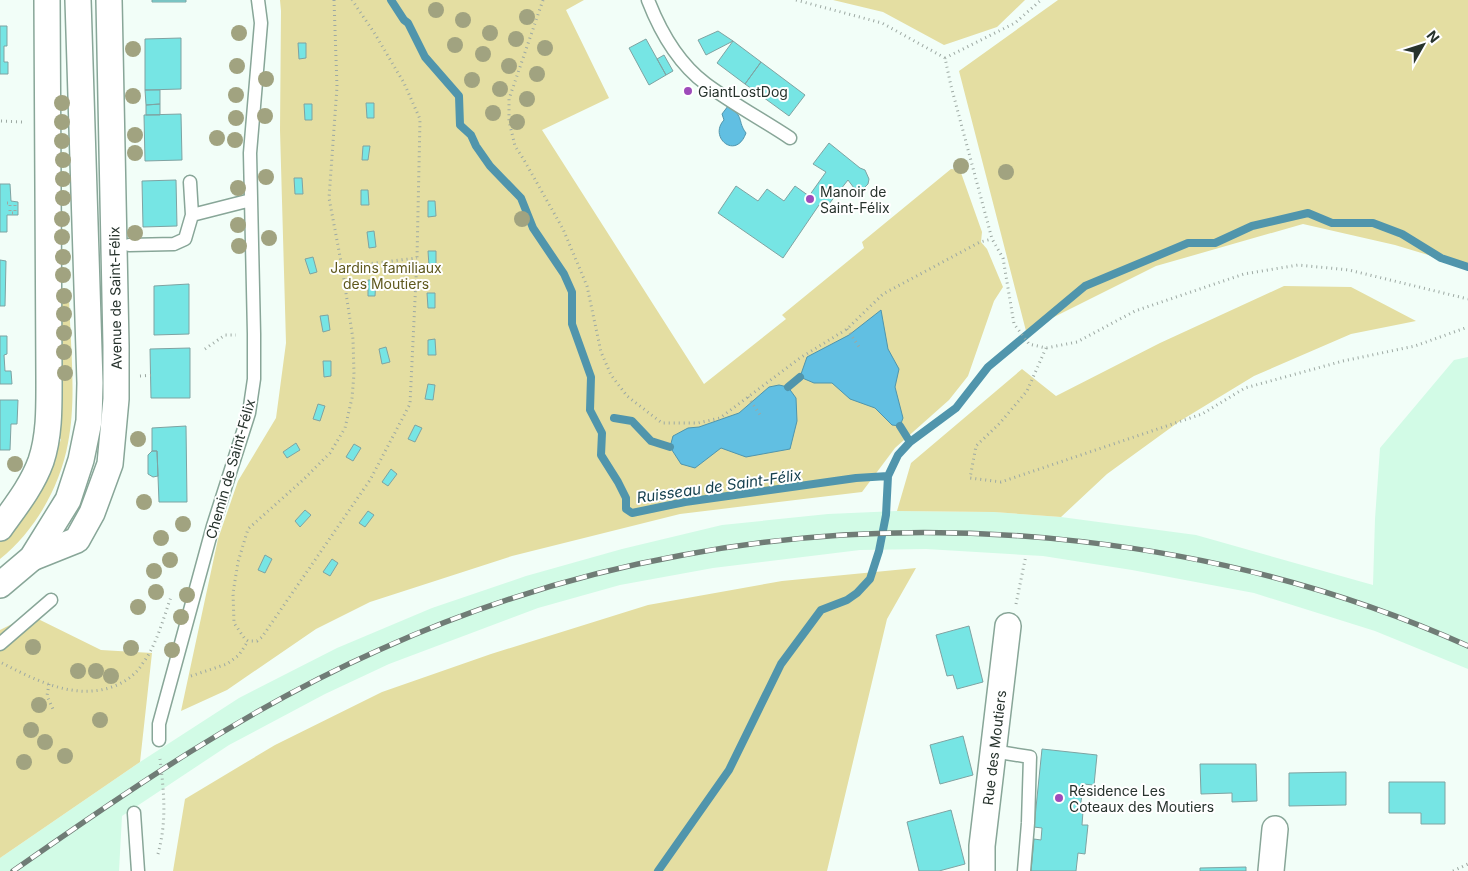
<svg xmlns="http://www.w3.org/2000/svg" width="1468" height="871" viewBox="0 0 1468 871" font-family="Inter,sans-serif">
<rect width="100%" height="100%" fill="#f2fef8"/>
<path fill="#d2fbe6" d="M 1468,357 L 1468,669 L 1375,631 L 1254,593 L 1132,570 L 1043,556 L 926,549 L 860,550 L 713,568 L 620,585 L 538,608 L 389,664 L 325,694 L 229,745 L 122,816 L 119,871 L 0,871 L 0,858 L 140,762 L 239,698 L 337,648 L 432,608 L 526,576 L 622,549 L 722,525 L 828,514 L 897,511 L 994,512 L 1061,517 L 1196,535 L 1373,585 L 1375,519 L 1380,448 L 1454,360 Z"/>
<path fill="#e4dea2" d="M 280,0 L 584,0 L 566,10 L 609,98 L 542,130 L 704,384 L 786,319 L 782,315 L 864,248 L 862,242 L 951,169 L 960,170 L 982,232 L 981,242 L 987,249 L 1003,287 L 994,301 L 968,376 L 949,400 L 895,448 L 862,492 L 680,514 L 512,556 L 370,602 L 316,629 L 227,690 L 181,711 L 218,539 L 238,481 L 276,418 L 286,343 L 280,130 L 281,11 Z
M 833,0 L 1025,0 L 997,27 L 944,45 L 883,12 Z
M 1058,0 L 1468,0 L 1468,267 L 1395,245 L 1303,224 L 1156,266 L 1026,331 L 959,71 Z
M 1284,286 L 1351,287 L 1416,321 L 1351,334 L 1254,376 L 1180,421 L 1107,474 L 1061,517 L 994,512 L 897,511 L 911,463 L 1022,369 L 1056,396 L 1160,343 Z
M 69,295 C 70,341 77,399 68,443 C 60,487 35,531 0,559 L 0,542 C 31,515 47,481 57,442 L 60,442 L 61,439 L 58,438 L 62,399 L 61,296 Z
M 916,568 L 887,619 L 827,871 L 173,871 L 185,799 L 275,745 L 382,692 L 491,654 L 648,605 L 782,581 Z
M 30,615 L 101,650 L 152,653 L 140,762 L 0,858 L 0,630 Z"/>
<path fill="#61bfe2" stroke="#5095ac" d="M 728,106 C 745,117 737,121 746,133 C 736,161 708,137 724,120 L 722,114 Z
M 881,310 L 888,349 L 899,369 L 895,387 L 903,418 L 900,426 L 892,425 L 875,408 L 850,399 L 832,383 L 814,383 L 800,377 L 807,357 L 849,335 Z
M 779,385 L 788,387 L 796,398 L 797,421 L 790,449 L 746,457 L 721,448 L 695,468 L 681,464 L 670,447 L 673,436 L 688,428 L 699,427 L 739,413 L 769,387 Z"/>
<g fill="none" stroke-linecap="round" stroke-linejoin="round">
<path stroke="#5095ac" stroke-width="8" d="M 391,0 L 404,20 L 408,23 L 425,57 L 459,96 L 460,125 L 471,135 L 476,146 L 490,166 L 521,198 L 533,228 L 564,274 L 572,292 L 572,324 L 591,377 L 590,410 L 602,433 L 601,455 L 618,482 L 626,498 L 626,509 L 632,513 L 685,502 L 856,478 L 888,476
M 788,387 L 800,377
M 614,418 L 632,421 L 651,441 L 670,447
M 900,426 L 910,442
M 658,871 L 729,770 L 781,664 L 821,610 L 847,600 L 857,593 L 870,579 L 879,551 L 886,515 L 888,476 L 898,455 L 910,442 L 956,408 L 988,367 L 1085,286 L 1188,243 L 1215,243 L 1252,226 L 1308,213 L 1332,223 L 1373,223 L 1402,234 L 1441,258 L 1468,267"/>
</g>
<path fill="#76e5e4" stroke="#7fa3a2" d="M 152,0 L 186,0 L 186,2 L 152,2 Z
M 0,26 L 7,26 L 7,46 L 4,46 L 4,62 L 8,62 L 8,74 L 0,74 Z
M 718,31 L 733,41 L 706,55 L 698,40 Z
M 181,38 L 181,89 L 145,90 L 145,39 Z
M 646,39 L 666,75 L 649,85 L 629,48 Z
M 733,41 L 761,62 L 745,84 L 717,63 Z
M 298,43 L 306,43 L 306,58 L 299,59 Z
M 664,55 L 673,71 L 666,75 L 657,59 Z
M 761,62 L 805,95 L 789,116 L 745,84 Z
M 145,90 L 160,90 L 160,104 L 146,105 Z
M 366,103 L 374,103 L 374,118 L 367,118 Z
M 160,104 L 160,115 L 146,115 L 146,105 Z
M 304,104 L 312,104 L 312,120 L 305,120 Z
M 181,114 L 182,160 L 145,161 L 144,115 Z
M 829,143 L 860,168 L 865,170 L 869,179 L 868,184 L 864,188 L 859,189 L 854,188 L 848,180 L 825,209 L 819,205 L 783,258 L 718,213 L 736,186 L 758,201 L 767,189 L 784,201 L 795,186 L 809,196 L 826,172 L 813,164 Z
M 363,146 L 370,146 L 368,160 L 362,160 Z
M 294,178 L 302,178 L 303,194 L 295,194 Z
M 176,180 L 177,226 L 143,227 L 142,181 Z
M 0,184 L 10,184 L 11,201 L 18,202 L 18,215 L 7,215 L 7,232 L 0,232 Z
M 361,190 L 368,190 L 369,205 L 361,205 Z
M 428,201 L 435,201 L 436,216 L 428,217 Z
M 374,231 L 376,247 L 369,248 L 367,232 Z
M 428,251 L 436,251 L 436,266 L 429,266 Z
M 313,257 L 317,272 L 310,274 L 305,259 Z
M 0,260 L 6,261 L 5,306 L 0,306 Z
M 368,280 L 376,280 L 375,296 L 368,296 Z
M 189,284 L 189,334 L 154,335 L 154,286 Z
M 427,293 L 435,293 L 435,308 L 428,308 Z
M 328,315 L 330,330 L 323,332 L 320,316 Z
M 0,336 L 7,336 L 7,354 L 4,355 L 5,371 L 11,371 L 12,384 L 0,384 Z
M 435,339 L 436,355 L 428,355 L 428,340 Z
M 386,347 L 390,362 L 382,364 L 379,349 Z
M 190,348 L 190,398 L 151,398 L 150,349 Z
M 323,361 L 331,361 L 331,376 L 324,377 Z
M 428,384 L 435,385 L 433,400 L 425,399 Z
M 0,400 L 18,400 L 17,424 L 11,424 L 10,450 L 0,450 Z
M 318,404 L 325,406 L 320,421 L 313,419 Z
M 415,425 L 422,428 L 415,442 L 408,439 Z
M 186,426 L 187,502 L 159,502 L 157,451 L 152,451 L 152,428 Z
M 296,443 L 300,450 L 287,458 L 283,452 Z
M 354,444 L 361,448 L 353,461 L 346,457 Z
M 152,451 L 157,451 L 158,476 L 153,477 L 148,474 L 148,455 Z
M 391,469 L 397,474 L 388,486 L 382,482 Z
M 305,510 L 311,515 L 300,527 L 295,521 Z
M 368,511 L 374,515 L 365,527 L 359,523 Z
M 265,555 L 272,559 L 265,573 L 258,570 Z
M 332,559 L 338,563 L 330,576 L 323,572 Z
M 969,626 L 983,682 L 957,689 L 953,675 L 947,676 L 936,635 Z
M 963,736 L 973,775 L 940,784 L 930,745 Z
M 1042,749 L 1097,755 L 1094,785 L 1083,784 L 1080,811 L 1083,811 L 1082,825 L 1088,825 L 1085,854 L 1078,853 L 1076,871 L 1031,871 L 1034,839 L 1041,840 L 1042,828 L 1034,827 Z
M 1200,764 L 1256,764 L 1257,801 L 1232,802 L 1232,793 L 1201,794 Z
M 1346,772 L 1346,805 L 1289,806 L 1289,773 Z
M 1389,782 L 1445,782 L 1445,824 L 1421,824 L 1421,813 L 1389,813 Z
M 951,810 L 965,864 L 939,871 L 919,871 L 907,822 Z
M 1246,867 L 1246,871 L 1200,871 L 1200,868 Z"/>
<g fill="none" stroke-linecap="round" stroke-linejoin="round">
<g stroke="#88a698" stroke-width="15">
<path id="lane" d="M 648,0 C 660,31 679,64 706,84 C 733,104 763,120 790,138
M 190,182 L 192,215
M 129,245 L 174,244 L 185,239 L 192,215 L 251,200
M 0,644 L 51,600
M 159,740 L 159,724 L 213,526 L 249,413 L 254,379 L 254,334 L 250,153 L 261,23 L 258,0
M 993,751 L 1030,757 L 1028,823 L 1024,871
M 134,813 L 138,871"/>
</g>
<g stroke="#88a698" stroke-width="28">
<g id="street">
<path d="M 0,528 C 15,507 32,486 41,461 C 50,434 49,404 49,376 L 47,0"/>
<path d="M 32,558 L 77,540 L 92,513 L 110,464 L 116,399 L 116,346 L 109,0"/>
<path d="M 0,585 L 32,558 L 68,500 L 81,460 L 89,421 L 90,383 L 78,0"/>
<path id="s1" d="M 982,871 L 982,846 L 1008,626"/>
<path d="M 1271,871 L 1275,829"/>
</g>
</g>
<path stroke="#9da9a3" stroke-width="3" stroke-dasharray="1 4" stroke-linecap="butt" d="M 334,0 L 337,87 L 329,198 L 342,267 L 353,339 L 354,374 L 352,398 L 345,428 L 330,453 L 304,479 L 248,529 L 238,562 L 233,593 L 234,623 L 245,639 L 248,641 L 257,641 L 262,637 L 370,480 L 410,404 L 417,258 L 420,119 L 404,83 L 375,34 L 352,0
M 543,0 L 509,99 L 509,121 L 515,146 L 524,160 L 563,229 L 587,286 L 601,352 L 611,375 L 627,396 L 662,423 L 698,423 L 720,418 L 800,358 L 847,329 L 883,294 L 980,242 L 992,239
M 796,0 L 882,23 L 945,58 L 951,86 L 992,239 L 1003,258 L 1014,324 L 1029,344 L 1046,348 L 1077,342 L 1135,311 L 1244,274 L 1298,265 L 1349,270 L 1468,299
M 945,58 L 1015,23 L 1041,0
M 1,121 L 23,122
M 7,203 L 10,203 L 10,213 L 15,213 L 15,201
M 342,267 L 417,258
M 847,329 L 860,348
M 1046,348 L 1027,391 L 1000,423 L 976,446 L 970,478 L 1001,482 L 1202,414 L 1245,388 L 1343,361 L 1415,346 L 1468,327
M 205,349 L 225,335 L 236,335
M 140,376 L 155,375
M 748,397 L 761,416
M 1016,604 L 1026,555
M 2,663 C 37,681 78,702 117,685 C 128,680 136,674 143,663 C 157,644 163,619 171,597
M 191,676 L 227,664 L 239,655 L 248,641
M 49,684 L 47,696 L 53,709
M 158,854 C 167,820 164,793 160,759
M 1453,871 L 1468,864"/>
<use href="#lane" stroke="#fff" stroke-width="12"/>
<use href="#street" stroke="#fff" stroke-width="25"/>
<g stroke="#707c76" stroke-width="5.5">
<path id="rail" d="M 13,871 C 130,789 248,708 379,650 C 476,606 578,574 683,555 C 940,506 1229,538 1468,646"/>
</g>
<use href="#rail" stroke="#fff" stroke-width="4" stroke-dasharray="11" stroke-linecap="butt"/>
</g>
<g fill="#a1a380">
<circle cx="436" cy="10" r="8"/>
<circle cx="527" cy="17" r="8"/>
<circle cx="463" cy="20" r="8"/>
<circle cx="239" cy="33" r="8"/>
<circle cx="490" cy="33" r="8"/>
<circle cx="516" cy="39" r="8"/>
<circle cx="455" cy="45" r="8"/>
<circle cx="545" cy="48" r="8"/>
<circle cx="133" cy="49" r="8"/>
<circle cx="483" cy="54" r="8"/>
<circle cx="237" cy="66" r="8"/>
<circle cx="509" cy="66" r="8"/>
<circle cx="537" cy="74" r="8"/>
<circle cx="266" cy="79" r="8"/>
<circle cx="472" cy="80" r="8"/>
<circle cx="500" cy="89" r="8"/>
<circle cx="236" cy="95" r="8"/>
<circle cx="133" cy="96" r="8"/>
<circle cx="527" cy="99" r="8"/>
<circle cx="62" cy="103" r="8"/>
<circle cx="493" cy="113" r="8"/>
<circle cx="265" cy="116" r="8"/>
<circle cx="236" cy="118" r="8"/>
<circle cx="62" cy="122" r="8"/>
<circle cx="517" cy="122" r="8"/>
<circle cx="135" cy="135" r="8"/>
<circle cx="217" cy="138" r="8"/>
<circle cx="235" cy="140" r="8"/>
<circle cx="62" cy="141" r="8"/>
<circle cx="135" cy="153" r="8"/>
<circle cx="63" cy="160" r="8"/>
<circle cx="961" cy="166" r="8"/>
<circle cx="1006" cy="172" r="8"/>
<circle cx="266" cy="177" r="8"/>
<circle cx="63" cy="179" r="8"/>
<circle cx="238" cy="188" r="8"/>
<circle cx="63" cy="198" r="8"/>
<circle cx="62" cy="219" r="8"/>
<circle cx="522" cy="219" r="8"/>
<circle cx="238" cy="225" r="8"/>
<circle cx="135" cy="233" r="8"/>
<circle cx="62" cy="237" r="8"/>
<circle cx="269" cy="238" r="8"/>
<circle cx="239" cy="246" r="8"/>
<circle cx="63" cy="257" r="8"/>
<circle cx="63" cy="275" r="8"/>
<circle cx="64" cy="296" r="8"/>
<circle cx="64" cy="314" r="8"/>
<circle cx="64" cy="333" r="8"/>
<circle cx="64" cy="352" r="8"/>
<circle cx="65" cy="373" r="8"/>
<circle cx="138" cy="439" r="8"/>
<circle cx="15" cy="464" r="8"/>
<circle cx="144" cy="502" r="8"/>
<circle cx="183" cy="524" r="8"/>
<circle cx="161" cy="538" r="8"/>
<circle cx="170" cy="560" r="8"/>
<circle cx="154" cy="571" r="8"/>
<circle cx="156" cy="592" r="8"/>
<circle cx="187" cy="595" r="8"/>
<circle cx="138" cy="607" r="8"/>
<circle cx="181" cy="617" r="8"/>
<circle cx="33" cy="647" r="8"/>
<circle cx="131" cy="648" r="8"/>
<circle cx="172" cy="650" r="8"/>
<circle cx="78" cy="671" r="8"/>
<circle cx="96" cy="671" r="8"/>
<circle cx="111" cy="676" r="8"/>
<circle cx="39" cy="705" r="8"/>
<circle cx="100" cy="720" r="8"/>
<circle cx="31" cy="730" r="8"/>
<circle cx="45" cy="742" r="8"/>
<circle cx="65" cy="756" r="8"/>
<circle cx="24" cy="762" r="8"/>
</g>
<g fill="#9e4bba" stroke="#fff" stroke-width="2">
<circle cx="688" cy="91" r="5"/>
<circle cx="810" cy="199" r="5"/>
<circle cx="1059" cy="798" r="5"/>
</g>
<g text-anchor="middle" dominant-baseline="central" stroke-width="4" stroke-linejoin="round" paint-order="stroke">
<g font-size="14" fill="#27332d" stroke="#fff" text-anchor="start">
<text x="698" y="91">GiantLostDog</text>
<text x="820" y="191">Manoir de<tspan x="820" dy="16">Saint-Félix</tspan></text>
<text x="1069" y="790">Résidence Les<tspan x="1069" dy="16">Coteaux des Moutiers</tspan></text>
</g>
<g font-size="14" fill="#5f581d" stroke="#fff">
<text x="386" y="267">Jardins familiaux<tspan x="386" dy="16">des Moutiers</tspan></text>
</g>
<g font-size="14" fill="#27332d" stroke="#fff">
<text transform="translate(115 298) rotate(-91)">Avenue de Saint-Félix</text>
<text transform="translate(230 469) rotate(-74)">Chemin de Saint-Félix</text>
<text stroke="none"><textPath href="#s1" startOffset="124">Rue des Moutiers</textPath></text>
</g>
<g font-size="15" font-style="italic" fill="#16404f" stroke="#fff">
<text transform="translate(719 486) rotate(-8)">Ruisseau de Saint-Félix</text>
</g>
</g>
<g transform="translate(1423 45) rotate(51)" stroke="#ffffff" stroke-width="4" paint-order="stroke">
<path d="M0-4L9 19L0 12L-9 19Z" fill="#27332d"/>
<text y="-8" font-size="14" font-weight="bold" text-anchor="middle" fill="#27332d">N</text>
</g>
</svg>
